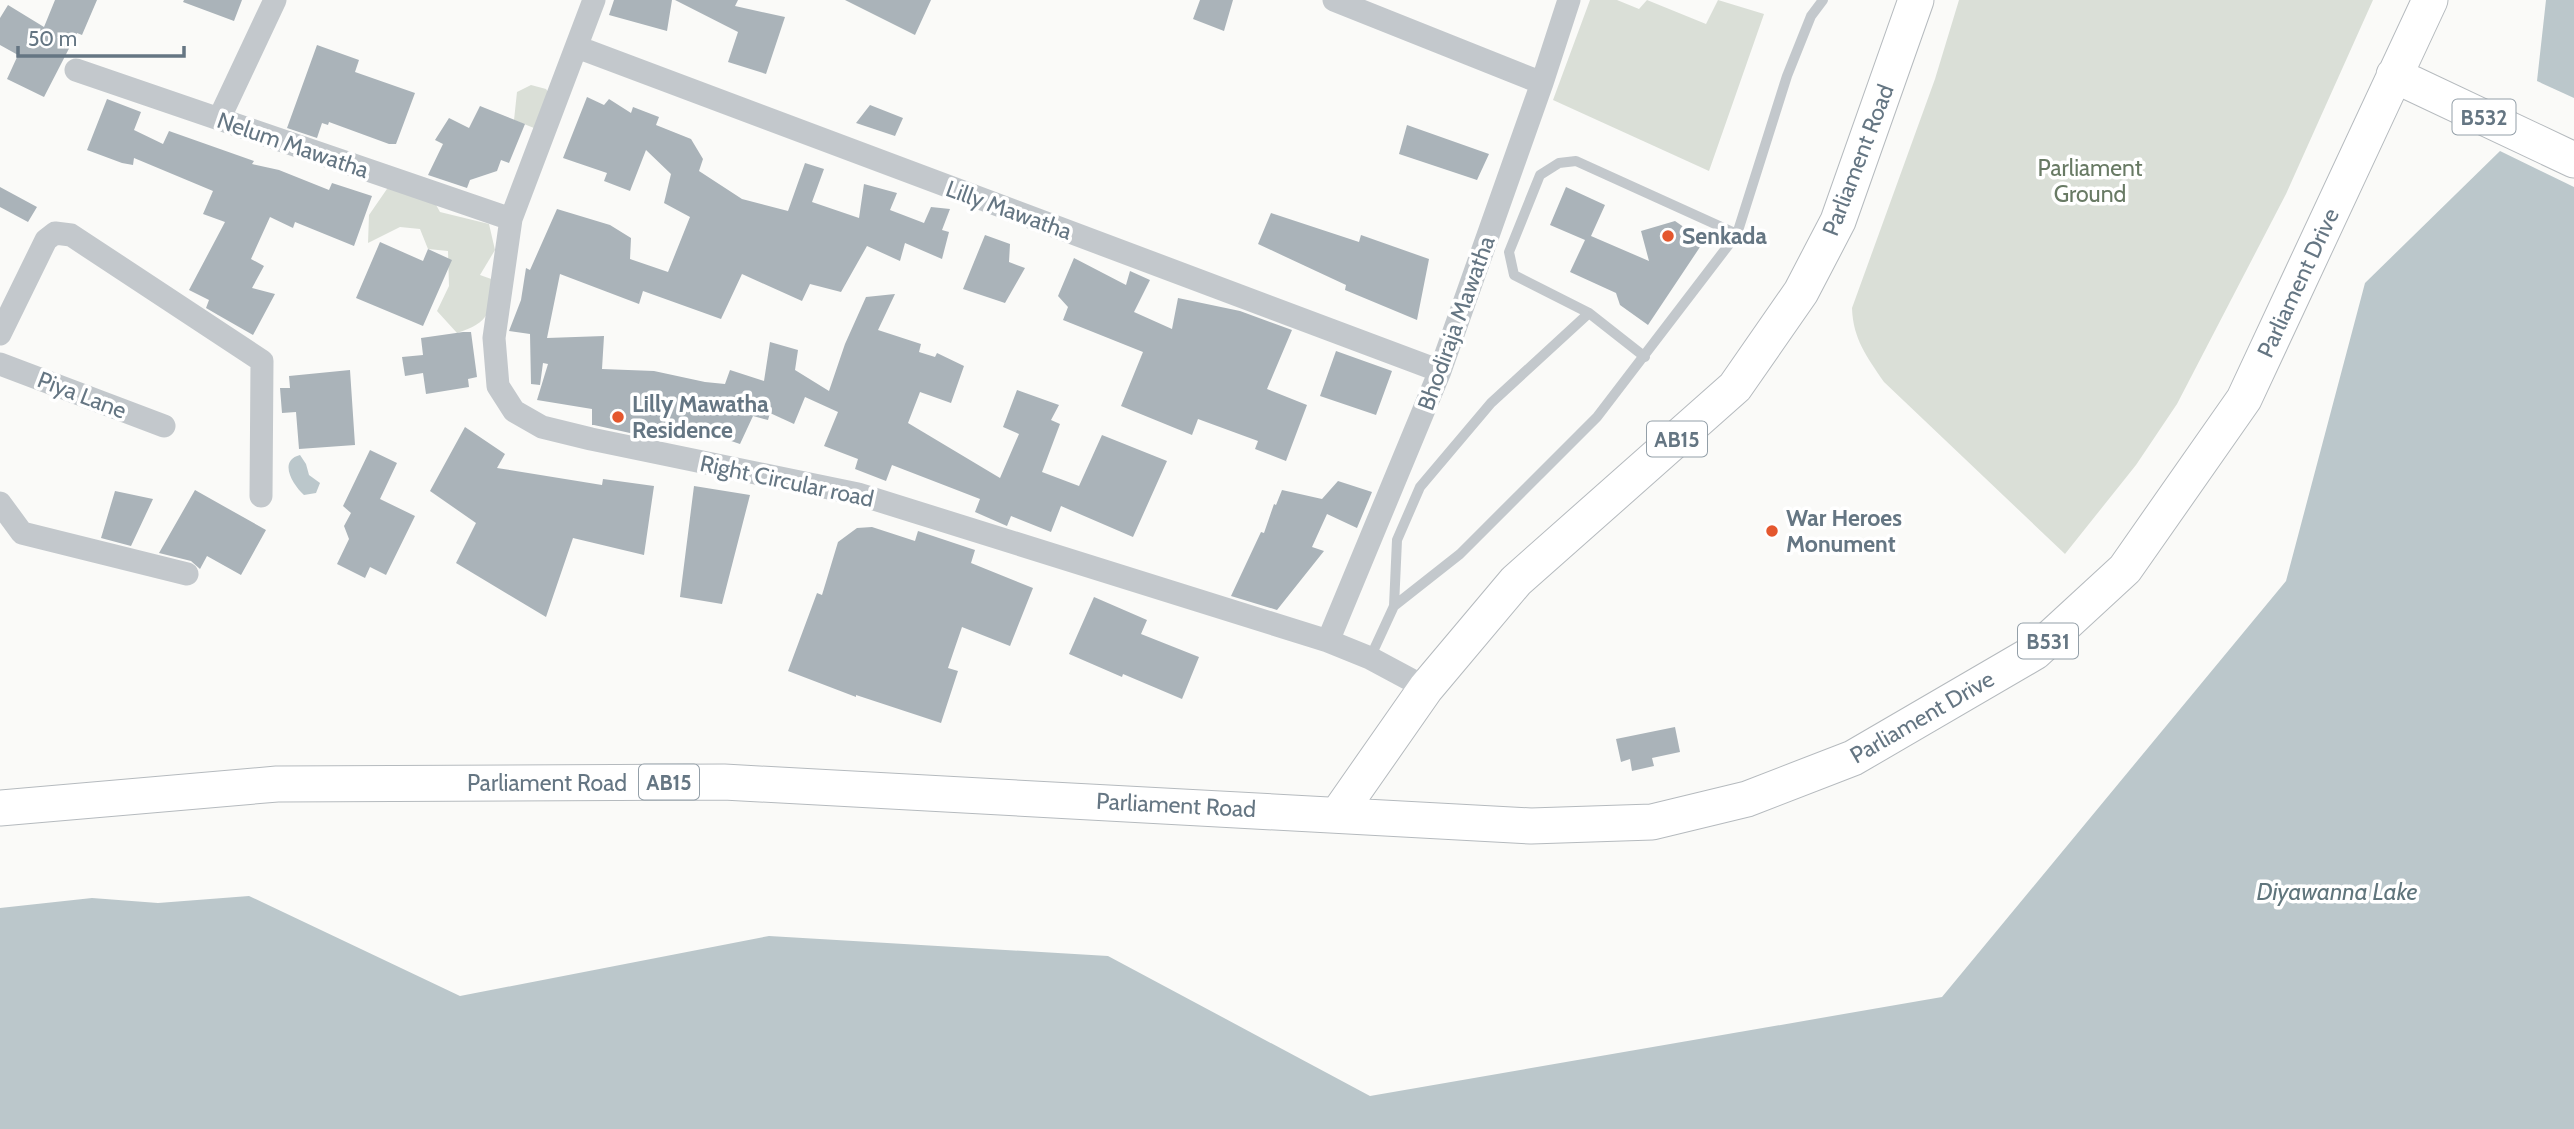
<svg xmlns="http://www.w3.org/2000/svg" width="2574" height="1129" viewBox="0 0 2574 1129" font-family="Cabin,sans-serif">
<rect width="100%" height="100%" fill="#fafaf8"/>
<path fill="#dadfd7" d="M 1590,0 L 1617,0 L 1639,9 L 1647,0 L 1706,24 L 1718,0 L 1764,14 L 1709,171 L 1553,100 Z
M 1959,0 L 2373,0 L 2286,194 L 2177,404 L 2136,465 L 2065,554 L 1884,382 C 1867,357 1853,339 1852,308 L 1935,79 Z
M 531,85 L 546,89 L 555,102 L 539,130 L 514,120 L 517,92 Z
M 389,186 L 435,203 L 440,212 L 489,224 L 495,250 L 480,275 L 494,280 C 491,311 490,323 457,333 L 437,311 L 449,286 L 448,251 L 428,249 L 420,229 L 400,227 L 368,243 L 369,215 Z"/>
<path fill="#bbc7cb" d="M 2546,0 L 2574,0 L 2574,98 L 2537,81 Z
M 2500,151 L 2574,187 L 2574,1129 L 0,1129 L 0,908 L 92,898 L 158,903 L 249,896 L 460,996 L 769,936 L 1108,956 L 1370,1096 L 1942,997 L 2286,581 L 2365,283 Z
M 300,455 L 306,464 L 309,475 L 320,483 L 316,493 L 304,495 C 294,486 277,461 300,455 Z"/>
<path fill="#aab3b9" d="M 55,0 L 97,0 L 82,35 L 77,33 L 44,97 L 7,79 L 18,55 L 0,45 L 0,18 L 8,5 L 44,27 Z
M 184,0 L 242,0 L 234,21 L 183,2 Z
M 614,0 L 672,0 L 667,31 L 609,15 Z
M 675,0 L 738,0 L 735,6 L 785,17 L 766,74 L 728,62 L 738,32 Z
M 845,0 L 931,0 L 915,35 Z
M 1200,0 L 1233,0 L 1224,31 L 1193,19 Z
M 317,45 L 359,60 L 355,72 L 415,93 L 396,144 L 389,144 L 329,122 L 328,125 L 322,123 L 317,138 L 287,128 Z
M 587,97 L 604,105 L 609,99 L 631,113 L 633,107 L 659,117 L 656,125 L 691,139 L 703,159 L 699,171 L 742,199 L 788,211 L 805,163 L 824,169 L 812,202 L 859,218 L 864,184 L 897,193 L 890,210 L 924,223 L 931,207 L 950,209 L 942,230 L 949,232 L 942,259 L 905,243 L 900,261 L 867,246 L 841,292 L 810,284 L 802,301 L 742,274 L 721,319 L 643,291 L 639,304 L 560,274 L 547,338 L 604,336 L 602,369 L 654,371 L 705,382 L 725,384 L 730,370 L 764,381 L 770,342 L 798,350 L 795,370 L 829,391 L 845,344 L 866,297 L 895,294 L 878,330 L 921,344 L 919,352 L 935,357 L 937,353 L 964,366 L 951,403 L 920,392 L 908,423 L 1000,478 L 1019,434 L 1003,427 L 1017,390 L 1059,405 L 1051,420 L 1060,424 L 1042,472 L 1079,486 L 1102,435 L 1167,461 L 1133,537 L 1061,506 L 1051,532 L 1011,516 L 1007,526 L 975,512 L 980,499 L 892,465 L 886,481 L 855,469 L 858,459 L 824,446 L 838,412 L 805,397 L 794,424 L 770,413 L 768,420 L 753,416 L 740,444 L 684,425 L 683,438 L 639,435 L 594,425 L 592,425 L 592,409 L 537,400 L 548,364 L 543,363 L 540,385 L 531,384 L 530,334 L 509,331 L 521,300 L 526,268 L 530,270 L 557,209 L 610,225 L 631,238 L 630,259 L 668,272 L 690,217 L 664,203 L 671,174 L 646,150 L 630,191 L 604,181 L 607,173 L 563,158 Z
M 107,99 L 141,112 L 134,130 L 163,144 L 169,131 L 254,161 L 252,164 L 279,170 L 329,190 L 332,183 L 372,196 L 354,246 L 295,222 L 293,228 L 270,217 L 251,259 L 264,266 L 252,288 L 275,294 L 253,335 L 218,315 L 206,308 L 209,300 L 189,290 L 225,222 L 203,214 L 213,191 L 134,158 L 133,165 L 122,163 L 87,150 Z
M 870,105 L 903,118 L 895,136 L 856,123 Z
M 480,106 L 525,124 L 509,163 L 501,160 L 497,171 L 470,180 L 467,188 L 428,175 L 443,144 L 435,140 L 449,118 L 469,128 Z
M 1407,125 L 1489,154 L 1477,180 L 1399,154 Z
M 0,187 L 37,207 L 28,222 L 0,207 Z
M 1566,187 L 1605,205 L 1591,236 L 1649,261 L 1641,231 L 1675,221 L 1704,241 L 1648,325 L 1620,305 L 1616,293 L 1570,272 L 1585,240 L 1550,225 Z
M 1271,213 L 1359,242 L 1361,235 L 1429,259 L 1417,320 L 1345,290 L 1346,285 L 1258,244 Z
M 985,235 L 1010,244 L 1009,262 L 1025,268 L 1005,303 L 963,289 Z
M 380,242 L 423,261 L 428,249 L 452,260 L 423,326 L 356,298 Z
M 1074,258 L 1126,285 L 1130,271 L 1150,280 L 1134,312 L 1172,329 L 1178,298 L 1240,311 L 1292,330 L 1267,389 L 1307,405 L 1286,461 L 1255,449 L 1258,441 L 1198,419 L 1192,435 L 1121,406 L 1143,352 L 1063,320 L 1068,307 L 1058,296 Z
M 463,332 L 471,332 L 477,377 L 468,379 L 469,387 L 426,394 L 423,373 L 405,376 L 402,357 L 423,355 L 421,338 Z
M 1336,351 L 1392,371 L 1376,415 L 1320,396 Z
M 350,370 L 355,445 L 299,449 L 296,412 L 282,413 L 280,388 L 290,388 L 289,376 Z
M 465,427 L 505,454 L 497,468 L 602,485 L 603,479 L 654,486 L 644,555 L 573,538 L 546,617 L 456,563 L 476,523 L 430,491 Z
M 370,450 L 397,463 L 380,499 L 415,516 L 386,575 L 370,567 L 365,578 L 337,564 L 349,539 L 344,526 L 351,513 L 343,506 Z
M 1338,481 L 1372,492 L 1357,528 L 1327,514 L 1312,547 L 1324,551 L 1277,610 L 1231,596 L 1261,532 L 1264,533 L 1274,504 L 1276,505 L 1282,490 L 1322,499 Z
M 694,486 L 750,495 L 722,604 L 680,597 Z
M 195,490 L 266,530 L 241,575 L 207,556 L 200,569 L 191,561 L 159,553 Z
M 115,491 L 153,499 L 131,546 L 101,538 Z
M 872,527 L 915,541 L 918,531 L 975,550 L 971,563 L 1033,588 L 1010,646 L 962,627 L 948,668 L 958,671 L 941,723 L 856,695 L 856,697 L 788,671 L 817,593 L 822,595 L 838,542 L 857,528 Z
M 1094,597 L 1147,620 L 1141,634 L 1199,657 L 1182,699 L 1123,674 L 1122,677 L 1069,654 Z
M 1675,727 L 1680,752 L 1652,758 L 1654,766 L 1632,771 L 1630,759 L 1621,762 L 1616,739 Z"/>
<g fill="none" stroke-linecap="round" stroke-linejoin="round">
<g stroke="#b5babe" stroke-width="37">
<path id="primary" d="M 2394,75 L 2574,160
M 0,808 L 277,784 L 724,782 L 1531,826 L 1652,822 L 1747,799 L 1853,758 L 2035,652 L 2125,569 L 2244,399 L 2430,0
M 1338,814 L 1426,688 L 1516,581 L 1735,387 L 1801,292 L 1838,221 L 1916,0"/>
</g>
<path stroke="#c3c8cc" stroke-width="10" d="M 1589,313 L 1514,275 L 1509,252 L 1540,175 L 1559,163 L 1576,161 L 1737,234
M 1394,606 L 1397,540 L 1420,487 L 1491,403 L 1589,313 L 1645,357
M 1370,658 L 1394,606 L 1460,554 L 1597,417 L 1737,234 L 1787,76 L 1811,16 L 1823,0"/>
<path stroke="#c3c8cc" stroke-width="23" d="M 594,0 L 511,219 L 494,338 L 498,386 L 514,411 L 542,427 L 591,439 L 858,494 L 1328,641 L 1370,658 L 1426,688
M 1334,0 L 1542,83
M 577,47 L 1440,371
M 76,70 L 511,219
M 219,119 L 275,0
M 0,334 L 46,240 L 55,233 L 71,235 L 262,361 L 261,496
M 0,364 L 164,426
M 0,503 L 22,533 L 187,574
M 1328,641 L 1440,371 L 1542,83 L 1569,0"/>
<use href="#primary" stroke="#fff" stroke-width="35"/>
</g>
<g fill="#e4572e" stroke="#fff" stroke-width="2.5">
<circle cx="1668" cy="236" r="7"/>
<circle cx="618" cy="417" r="7"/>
<circle cx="1772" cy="531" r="7"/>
</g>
<g text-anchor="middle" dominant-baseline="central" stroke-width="7" stroke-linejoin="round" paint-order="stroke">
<g fill="#fff" stroke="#939fa8" stroke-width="2">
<rect x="2452.5" y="99.5" width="63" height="35" rx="5"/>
<rect x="1647" y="421.5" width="60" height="35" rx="5"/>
<rect x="2018" y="623.5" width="60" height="35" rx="5"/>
<rect x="639" y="764.5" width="60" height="35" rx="5"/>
</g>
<g font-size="21" font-weight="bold" fill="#657683">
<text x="2484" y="117">B532</text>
<text x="1677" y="439">AB15</text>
<text x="2048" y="641">B531</text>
<text x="669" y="782">AB15</text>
</g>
<g font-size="23" fill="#657683" stroke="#fff">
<text transform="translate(293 145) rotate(19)">Nelum Mawatha</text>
<text transform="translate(1858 160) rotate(-69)">Parliament Road</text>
<text transform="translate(1009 210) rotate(20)">Lilly Mawatha</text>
<text transform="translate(2298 283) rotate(-65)">Parliament Drive</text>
<text transform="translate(1456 323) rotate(-70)">Bhodiraja Mawatha</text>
<text transform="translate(82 395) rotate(21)">Piya Lane</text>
<text transform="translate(787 481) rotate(12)">Right Circular road</text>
<text transform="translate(1922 717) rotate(-30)">Parliament Drive</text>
<text x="547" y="783">Parliament Road</text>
<text transform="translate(1176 805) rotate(3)">Parliament Road</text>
</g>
<g font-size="23" fill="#687a64" stroke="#fff">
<text x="2090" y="168">Parliament<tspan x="2090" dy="26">Ground</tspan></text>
</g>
<g font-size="23" font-weight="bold" fill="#657683" stroke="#fff" text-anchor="start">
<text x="1682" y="236">Senkada</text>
<text x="632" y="404">Lilly Mawatha<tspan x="632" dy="26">Residence</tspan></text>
<text x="1786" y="518">War Heroes<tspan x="1786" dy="26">Monument</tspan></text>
</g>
<g font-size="24" font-style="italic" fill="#60757c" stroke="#fff">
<text x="2337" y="891">Diyawanna Lake</text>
</g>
</g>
<path d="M18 46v10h166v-10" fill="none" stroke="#657683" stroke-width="3.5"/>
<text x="28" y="46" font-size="21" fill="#657683" stroke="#ffffff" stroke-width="5" paint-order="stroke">50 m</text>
</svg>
